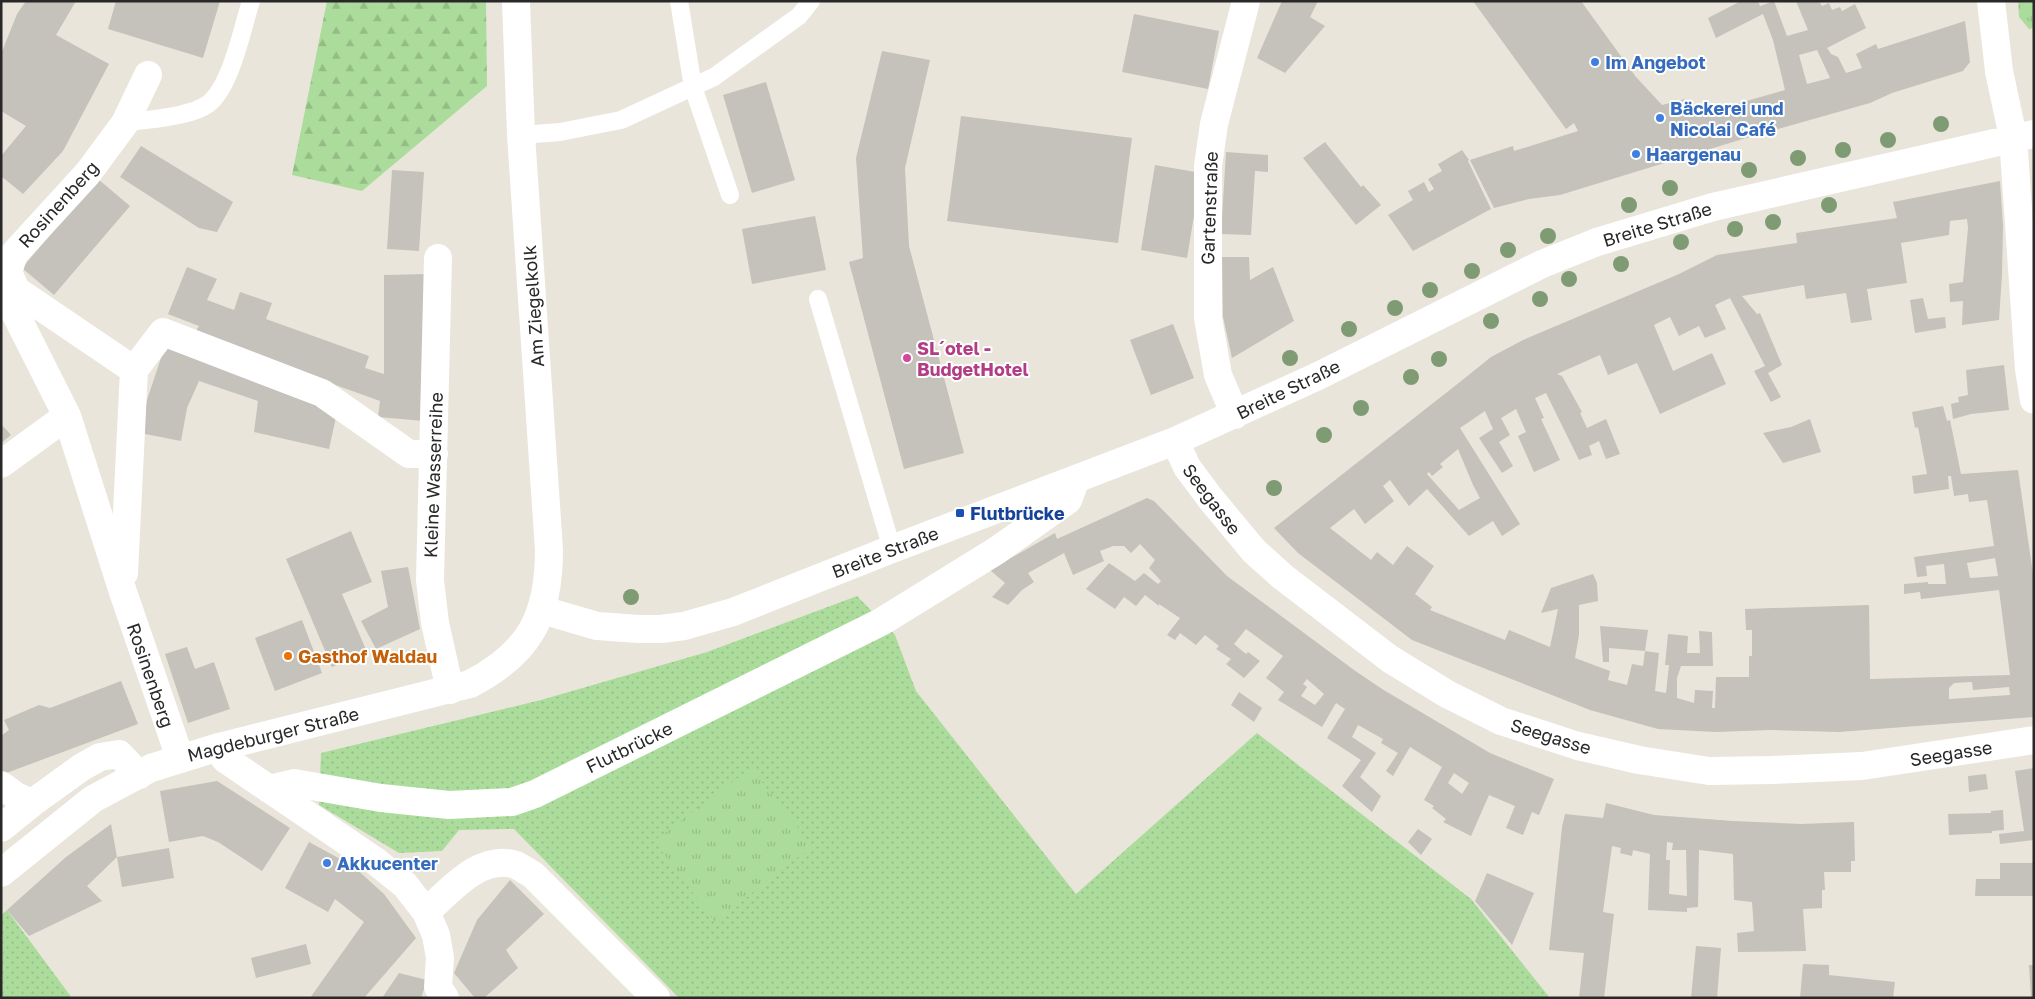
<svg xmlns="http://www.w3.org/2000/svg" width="2035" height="999" viewBox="0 0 2035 999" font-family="'Golos Text',sans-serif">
<defs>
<pattern id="grass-dots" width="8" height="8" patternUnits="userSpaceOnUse" patternTransform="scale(1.25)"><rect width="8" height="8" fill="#acdc9c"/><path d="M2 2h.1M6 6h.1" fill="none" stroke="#94bd86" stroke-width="1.8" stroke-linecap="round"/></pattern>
<pattern id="forest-firs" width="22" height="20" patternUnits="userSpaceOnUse" patternTransform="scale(1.25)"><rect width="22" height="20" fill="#acdc9c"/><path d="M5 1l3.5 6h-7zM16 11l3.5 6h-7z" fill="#94bd86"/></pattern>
<pattern id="park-tufts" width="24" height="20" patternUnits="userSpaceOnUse" patternTransform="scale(1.25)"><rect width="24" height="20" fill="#acdc9c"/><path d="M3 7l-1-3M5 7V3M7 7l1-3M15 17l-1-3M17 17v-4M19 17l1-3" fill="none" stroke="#94bd86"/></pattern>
</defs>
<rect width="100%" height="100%" fill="#eae5db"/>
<path fill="url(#grass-dots)" d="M 857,596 L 895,635 L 916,691 L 1076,894 L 1257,733 L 1471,899 L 1550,998 L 679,998 L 514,829 L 459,830 L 442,851 L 399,853 L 319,805 L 321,753 L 541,700 L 707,652 Z
M 7,910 L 72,998 L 1,998 L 1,915 Z"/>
<path fill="url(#forest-firs)" d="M 327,1 L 486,1 L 487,86 L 362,191 L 292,175 Z"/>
<path fill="url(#park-tufts)" d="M 2018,1 L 2034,1 L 2034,28 L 2029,29 L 2019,17 Z
M 751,768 L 812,846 L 715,922 L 654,841 Z"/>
<path fill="#c5c1bb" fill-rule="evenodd" d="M 26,1 L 76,1 L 56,35 L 109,64 L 63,151 L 23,194 L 1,176 L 1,156 L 26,126 L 1,111 L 1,54 L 17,14 Z
M 116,1 L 220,1 L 203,58 L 108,29 Z
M 1282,1 L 1318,1 L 1310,17 L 1325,26 L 1285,73 L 1257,58 Z
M 1473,1 L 1581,1 L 1636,77 L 1662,105 L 1685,99 L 1690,117 L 1785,90 L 1773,40 L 1763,14 L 1716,38 L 1708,18 L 1741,1 L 1758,1 L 1760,6 L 1774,1 L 1787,36 L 1808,30 L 1796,1 L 1819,1 L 1822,6 L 1829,3 L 1832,10 L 1840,7 L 1842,11 L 1855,4 L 1866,28 L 1827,48 L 1831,54 L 1838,57 L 1846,73 L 1862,68 L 1856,54 L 1876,44 L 1878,49 L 1965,21 L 1970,62 L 1963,71 L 1892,93 L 1870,103 L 1746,138 L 1560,195 L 1529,199 L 1494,208 L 1470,160 L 1513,146 L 1514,151 L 1578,131 L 1574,123 L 1566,129 ZM 1817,50 L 1830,78 L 1807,84 L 1799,55 Z
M 1134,14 L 1219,31 L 1208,89 L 1122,72 Z
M 882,51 L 930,60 L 905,168 L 909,246 L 964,453 L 904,469 L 849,262 L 863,258 L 856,158 Z
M 766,82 L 795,180 L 752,193 L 723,95 Z
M 961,116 L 1132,138 L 1118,243 L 947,221 Z
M 1325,142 L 1361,187 L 1363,185 L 1381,205 L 1356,225 L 1303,158 Z
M 141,146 L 233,202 L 217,232 L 199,228 L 120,177 Z
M 1462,150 L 1469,160 L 1468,161 L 1491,209 L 1413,251 L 1388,215 L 1413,200 L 1408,191 L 1424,182 L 1429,192 L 1434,189 L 1428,179 L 1442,171 L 1438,164 Z
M 1226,152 L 1268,155 L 1268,172 L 1255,171 L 1251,235 L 1221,234 Z
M 1155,165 L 1201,173 L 1187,258 L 1141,250 Z
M 392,170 L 424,172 L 419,251 L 387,249 Z
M 98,179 L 130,206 L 54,295 L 22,268 Z
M 2000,181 L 2003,226 L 2002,274 L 1999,320 L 1962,325 L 1963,301 L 1950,302 L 1949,284 L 1963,282 L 1968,228 L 1967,219 L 1950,221 L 1949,235 L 1901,243 L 1907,283 L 1867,289 L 1872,320 L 1851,323 L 1846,293 L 1806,299 L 1804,285 L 1742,296 L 1757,314 L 1760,313 L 1782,365 L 1768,373 L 1781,397 L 1771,402 L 1754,371 L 1765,366 L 1730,298 L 1715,305 L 1726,329 L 1705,338 L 1699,326 L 1679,336 L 1670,317 L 1654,325 L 1673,371 L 1712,353 L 1726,384 L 1660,414 L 1637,363 L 1608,375 L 1600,355 L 1557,374 L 1562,376 L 1582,412 L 1580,413 L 1587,428 L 1606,419 L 1620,454 L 1606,459 L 1599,441 L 1589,446 L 1592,455 L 1579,460 L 1546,393 L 1535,398 L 1544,418 L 1541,419 L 1560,460 L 1543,468 L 1534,472 L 1518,436 L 1526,432 L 1516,409 L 1501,418 L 1510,435 L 1499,442 L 1513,466 L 1502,473 L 1479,438 L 1493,429 L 1485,411 L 1460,428 L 1520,524 L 1502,536 L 1493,521 L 1469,536 L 1427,489 L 1409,506 L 1390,480 L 1383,486 L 1394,501 L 1365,524 L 1354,509 L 1330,528 L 1371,560 L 1377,552 L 1393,565 L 1407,546 L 1434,566 L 1415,594 L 1432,607 L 1430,610 L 1505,640 L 1509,630 L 1550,647 L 1558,609 L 1541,613 L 1551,588 L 1593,574 L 1597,583 L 1598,601 L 1579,605 L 1579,635 L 1575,658 L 1610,671 L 1608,680 L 1627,685 L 1632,664 L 1643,666 L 1645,651 L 1659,653 L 1655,691 L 1666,693 L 1669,665 L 1665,665 L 1668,634 L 1688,636 L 1687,653 L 1700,653 L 1699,631 L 1712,632 L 1713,666 L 1681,666 L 1677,678 L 1677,698 L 1694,703 L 1695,690 L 1713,691 L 1712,708 L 1715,708 L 1716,677 L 1749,677 L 1749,656 L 1752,656 L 1752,630 L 1746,630 L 1745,609 L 1869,605 L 1870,679 L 2010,675 L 1999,590 L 1921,599 L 1920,592 L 1904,594 L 1904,584 L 1928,582 L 1928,584 L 1946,584 L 1944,564 L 1926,566 L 1927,576 L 1917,577 L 1914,557 L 1994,546 L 1987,500 L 1969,502 L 1968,494 L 1954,496 L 1951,476 L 1948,476 L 1949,489 L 1914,494 L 1912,476 L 1927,474 L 1918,427 L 1915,428 L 1912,412 L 1943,406 L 1947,421 L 1950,420 L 1961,474 L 2018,470 L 2034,581 L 2034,717 L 1839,732 L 1770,730 L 1716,732 L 1658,729 L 1590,710 L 1412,640 L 1298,553 L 1274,528 L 1465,378 L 1491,357 L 1523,340 L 1679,274 L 1717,255 L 1797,243 L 1796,233 L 1897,218 L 1893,202 ZM 1458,449 L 1473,485 L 1480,498 L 1459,510 L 1427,474 L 1429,472 L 1432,476 L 1443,467 L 1440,464 ZM 1995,558 L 1998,576 L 1970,578 L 1967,563 ZM 1972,682 L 1973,690 L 2009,687 L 2010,695 L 1949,699 L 1949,688 L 1954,683 Z
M 815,216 L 826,270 L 752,284 L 742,229 Z
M 1222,257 L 1249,257 L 1250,280 L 1273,267 L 1294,321 L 1232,358 L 1223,317 Z
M 187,267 L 217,279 L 207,300 L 234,310 L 240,292 L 272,303 L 266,319 L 369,356 L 365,368 L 384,374 L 384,275 L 429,274 L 424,421 L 378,417 L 380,401 L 194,334 L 199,326 L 168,314 Z
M 1923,298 L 1928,319 L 1945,317 L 1946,328 L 1915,333 L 1910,300 Z
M 1173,324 L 1194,378 L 1151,395 L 1130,340 Z
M 167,340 L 338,408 L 329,449 L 254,432 L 258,401 L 199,381 L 187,408 L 181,441 L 140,433 L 147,400 Z
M 2004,365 L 2009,410 L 1971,414 L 1953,419 L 1951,404 L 1959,402 L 1958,397 L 1968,395 L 1966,370 Z
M 1810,419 L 1821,452 L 1783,463 L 1763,433 L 1791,427 Z
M 1,424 L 11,435 L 1,443 Z
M 1147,498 L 1154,501 L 1227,576 L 1354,670 L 1382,689 L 1490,753 L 1554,779 L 1539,815 L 1532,812 L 1523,835 L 1506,828 L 1515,806 L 1489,795 L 1471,836 L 1443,822 L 1446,819 L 1432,808 L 1434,806 L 1424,800 L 1442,767 L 1410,747 L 1393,776 L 1386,771 L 1398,753 L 1381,743 L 1383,739 L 1358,725 L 1352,737 L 1376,753 L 1360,777 L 1381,796 L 1372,812 L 1342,786 L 1361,760 L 1327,738 L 1345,709 L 1336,703 L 1322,727 L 1278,700 L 1284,692 L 1266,678 L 1283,656 L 1246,629 L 1234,644 L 1246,654 L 1248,652 L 1260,661 L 1244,678 L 1226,664 L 1231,659 L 1216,649 L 1219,646 L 1205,635 L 1196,645 L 1180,633 L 1175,640 L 1167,635 L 1180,618 L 1159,604 L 1159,606 L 1145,595 L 1136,606 L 1124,597 L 1115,609 L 1086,589 L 1109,563 L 1135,581 L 1144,573 L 1158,584 L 1161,581 L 1149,568 L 1155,560 L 1140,544 L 1131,553 L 1124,546 L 1113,546 L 1100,551 L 1104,561 L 1073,575 L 1064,553 L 1028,573 L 1034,582 L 1022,590 L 1008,605 L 992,597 L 1005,583 L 990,570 L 1055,533 L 1057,539 ZM 1307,679 L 1324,694 L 1315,705 L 1301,696 L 1307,687 L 1303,684 ZM 1454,773 L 1469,783 L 1462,794 L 1448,783 Z
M 351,531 L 372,582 L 342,594 L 367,652 L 332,667 L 286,559 Z
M 408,567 L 420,629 L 376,649 L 361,621 L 388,607 L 381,571 Z
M 302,620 L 322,673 L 275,691 L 255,638 Z
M 1600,626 L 1648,630 L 1645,651 L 1609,648 L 1609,662 L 1603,662 Z
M 187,647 L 195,669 L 214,662 L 230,709 L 188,723 L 165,654 Z
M 121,681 L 138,724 L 1,775 L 1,736 L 9,730 L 4,720 L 39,705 L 50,708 Z
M 1239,692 L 1262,708 L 1254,722 L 1231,705 Z
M 2034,768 L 2034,840 L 2000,844 L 1999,834 L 2024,831 L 2015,771 Z
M 1986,774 L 1988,789 L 1969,792 L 1968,776 Z
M 217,781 L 290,828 L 262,871 L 218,842 L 203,836 L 169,842 L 160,791 Z
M 1606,803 L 1654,815 L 1733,821 L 1801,824 L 1854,822 L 1855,861 L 1851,861 L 1851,872 L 1824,872 L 1825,890 L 1822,890 L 1822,908 L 1803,909 L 1806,951 L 1738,952 L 1737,933 L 1754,931 L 1752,902 L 1734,900 L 1733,854 L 1699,850 L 1698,907 L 1687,908 L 1687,912 L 1648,910 L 1650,854 L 1633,850 L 1632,856 L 1620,853 L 1621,848 L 1612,846 L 1603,912 L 1614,914 L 1604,998 L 1579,998 L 1584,953 L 1549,950 L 1562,827 L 1565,814 L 1603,818 ZM 1667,842 L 1673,843 L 1672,850 L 1686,850 L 1687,896 L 1669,894 L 1670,860 L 1666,860 Z
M 2003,810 L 2004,830 L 1992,831 L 1992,833 L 1949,835 L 1948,814 L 1991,813 L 1991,811 Z
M 111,824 L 117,857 L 169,848 L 174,878 L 122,887 L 117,857 L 87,886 L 102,901 L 29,936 L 7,910 L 66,857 Z
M 1418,829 L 1432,839 L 1421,855 L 1408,842 Z
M 309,842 L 353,866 L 384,894 L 416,938 L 364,998 L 310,998 L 364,922 L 335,899 L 328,912 L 285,888 Z
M 2000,863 L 2034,863 L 2034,896 L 1975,896 L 1976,879 L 2000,879 Z
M 1487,873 L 1534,893 L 1512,945 L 1475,901 Z
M 510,880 L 544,914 L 506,950 L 518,968 L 484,998 L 475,998 L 454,973 L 477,920 Z
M 306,944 L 311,964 L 256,978 L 251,958 Z
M 1696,946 L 1721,948 L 1717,998 L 1691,998 Z
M 1803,964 L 1829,965 L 1829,975 L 1895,982 L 1893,998 L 1800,998 Z
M 2029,965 L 2034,965 L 2034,998 L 2031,998 Z
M 399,973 L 427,980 L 421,998 L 382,998 Z"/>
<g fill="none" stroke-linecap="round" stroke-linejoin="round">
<path stroke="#fff" stroke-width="18" d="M 679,1 L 693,87 L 730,195
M 125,123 C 147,119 191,117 208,104 C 231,87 242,29 251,1
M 521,135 L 560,132 L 621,120 L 714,77 L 799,16 L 811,1
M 818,299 L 892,549"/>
<path stroke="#fff" stroke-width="28" d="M 1991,1 L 1999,71 L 2013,137 L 2029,369 L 2034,400
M 148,75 L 125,123 L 88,173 L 14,254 L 8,272 L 16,290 L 134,370 L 163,332 L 322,393 L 409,454 L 434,454
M 438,258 L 430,580 L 435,623 L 450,690
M 1,285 L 67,416 L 123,592 L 180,758
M 1235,415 L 1218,375 L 1208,318 L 1208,166 L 1214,124 L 1246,1
M 1175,441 L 1187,467 L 1210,498 L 1254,551 L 1283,577 L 1390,659 L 1447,694 L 1501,721 L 1578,746 L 1639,760 L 1709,771 L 1772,770 L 1862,766 L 2034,740
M 1,464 L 67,416
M 124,573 L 134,370
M 542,610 L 597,626 L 639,629 L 661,629 L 684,626 L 733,612 L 892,549 L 1175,441 L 1318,376 L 1542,264 L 1597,242 L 1713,207 L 2034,134
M 219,747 L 225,759 L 374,860 L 405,885 L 426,912 L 436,935 L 440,958 L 438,987 L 445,998
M 1,785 L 16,796 L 32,803 L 82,767 L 100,757 L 119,754 L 139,775
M 269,789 L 294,783 L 381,798 L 449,805 L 512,802 L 535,794 L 881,622 L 996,551 L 1068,500 L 1076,479
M 1,828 L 32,803
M 426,912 C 449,892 480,853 516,865 C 522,868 528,872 533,875 L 656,998"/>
<path stroke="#fff" stroke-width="28" d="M 1,873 L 93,799 L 151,768 L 219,747 L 470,684 C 530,653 549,616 549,550 L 521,135 L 516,1"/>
</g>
<g fill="#7f9b74">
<circle cx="1941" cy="124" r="8"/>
<circle cx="1888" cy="140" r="8"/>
<circle cx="1843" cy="150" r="8"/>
<circle cx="1798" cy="158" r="8"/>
<circle cx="1749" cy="170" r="8"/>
<circle cx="1670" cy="188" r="8"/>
<circle cx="1629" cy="205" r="8"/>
<circle cx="1829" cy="205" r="8"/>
<circle cx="1773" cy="222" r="8"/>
<circle cx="1735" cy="229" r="8"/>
<circle cx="1548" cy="236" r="8"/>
<circle cx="1681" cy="242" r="8"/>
<circle cx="1508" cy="250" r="8"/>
<circle cx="1621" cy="264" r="8"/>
<circle cx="1472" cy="271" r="8"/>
<circle cx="1569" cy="279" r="8"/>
<circle cx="1430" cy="290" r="8"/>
<circle cx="1540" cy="299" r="8"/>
<circle cx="1395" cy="308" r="8"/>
<circle cx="1491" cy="321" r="8"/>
<circle cx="1349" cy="329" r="8"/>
<circle cx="1290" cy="358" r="8"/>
<circle cx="1439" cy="359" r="8"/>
<circle cx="1411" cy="377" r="8"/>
<circle cx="1361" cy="408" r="8"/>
<circle cx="1324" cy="435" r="8"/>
<circle cx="1274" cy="488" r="8"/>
<circle cx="631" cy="597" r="8"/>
</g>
<g fill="#3f7fe0" stroke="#fff" stroke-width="2">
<circle cx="1595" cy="62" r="5"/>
<circle cx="1660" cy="118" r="5"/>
<circle cx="1636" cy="154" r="5"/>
<circle cx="327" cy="863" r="5"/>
</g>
<circle fill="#d1479c" stroke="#fff" stroke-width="2" cx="907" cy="358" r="5"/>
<rect fill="#1a4fb4" stroke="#fff" stroke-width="2" x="955" y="508" width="10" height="10" rx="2.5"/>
<circle fill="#e8710a" stroke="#fff" stroke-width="2" cx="288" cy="656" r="5"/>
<g text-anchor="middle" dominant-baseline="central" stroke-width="4" stroke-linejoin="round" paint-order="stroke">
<g font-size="18" font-weight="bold" fill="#366cbe" stroke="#fff" text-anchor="start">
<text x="1605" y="62">Im Angebot</text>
<text x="1670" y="108">Bäckerei und<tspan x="1670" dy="21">Nicolai Café</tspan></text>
<text x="1646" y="154">Haargenau</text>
<text x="337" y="863">Akkucenter</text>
</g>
<g font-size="18" fill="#282828" stroke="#fff">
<text transform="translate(58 204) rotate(-48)">Rosinenberg</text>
<text transform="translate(1209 208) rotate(-88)">Gartenstraße</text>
<text transform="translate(1657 224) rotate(-17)">Breite Straße</text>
<text transform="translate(533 306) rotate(-94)">Am Ziegelkolk</text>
<text transform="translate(1288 389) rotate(-26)">Breite Straße</text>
<text transform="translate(433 475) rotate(-88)">Kleine Wasserreihe</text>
<text transform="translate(1212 499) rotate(53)">Seegasse</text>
<text transform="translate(885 552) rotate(-21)">Breite Straße</text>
<text transform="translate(151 675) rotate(71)">Rosinenberg</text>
<text transform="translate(273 734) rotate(-14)">Magdeburger Straße</text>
<text transform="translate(1551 736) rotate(17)">Seegasse</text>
<text transform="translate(629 747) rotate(-26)">Flutbrücke</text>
<text transform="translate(1951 753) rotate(-9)">Seegasse</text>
</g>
<g font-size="18" font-weight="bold" fill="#b23c85" stroke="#fff" text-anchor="start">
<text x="917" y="348">SL´otel -<tspan x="917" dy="21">BudgetHotel</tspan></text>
</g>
<g font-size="18" font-weight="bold" fill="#164399" stroke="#fff" text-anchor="start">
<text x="970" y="513">Flutbrücke</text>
</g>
<g font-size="18" font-weight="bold" fill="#c56008" stroke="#fff" text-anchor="start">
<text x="298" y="656">Gasthof Waldau</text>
</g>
</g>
<rect width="2035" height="999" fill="none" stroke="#282828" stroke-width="5"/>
</svg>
